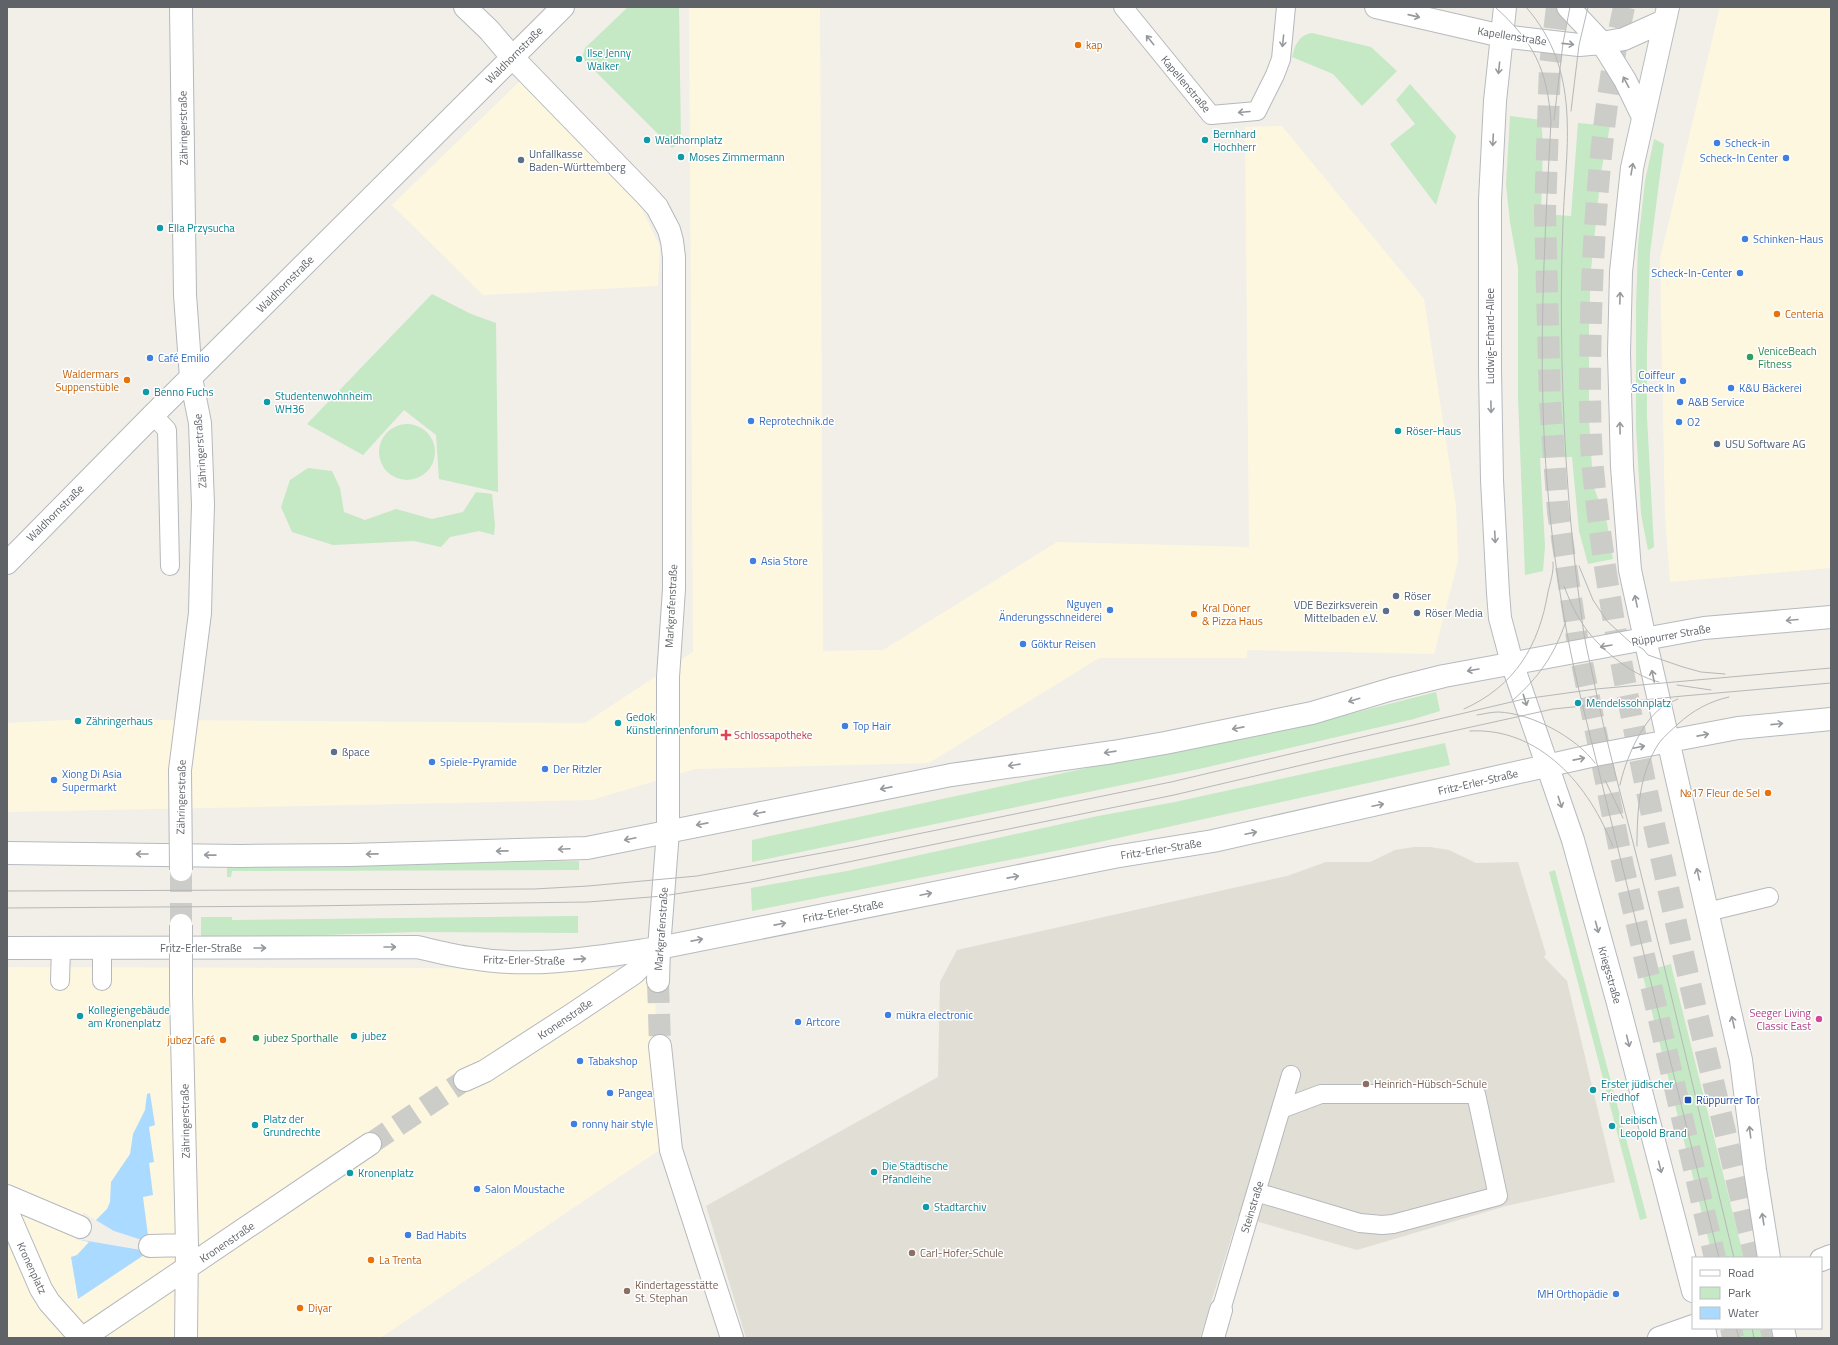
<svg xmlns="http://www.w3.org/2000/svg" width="1838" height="1345" viewBox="0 0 1838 1345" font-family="'Titillium Web',sans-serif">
<rect width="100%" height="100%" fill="#f1efe8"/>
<path fill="#fef7e0" d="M 689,7 L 820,7 L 823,651 L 883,650 L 1057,542 L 1249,547 L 1245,127 L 1282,126 L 1424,299 L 1456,506 L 1458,561 L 1434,654 L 1247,650 L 1247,658 L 1099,658 L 929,763 L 695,769 L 592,800 L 7,812 L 7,723 L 107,718 L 166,720 L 585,723 L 693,652 Z
M 1720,7 L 1831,7 L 1831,568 L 1670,582 L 1665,516 L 1660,259 Z
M 522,79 L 638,201 L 660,247 L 658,286 L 483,295 L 392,205 Z
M 7,967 L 654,969 L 661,1149 L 380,1338 L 7,1338 Z"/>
<path fill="#e1ded6" d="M 1414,847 L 1430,847 L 1449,850 L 1476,863 L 1518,862 L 1546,954 L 1544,957 L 1567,981 L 1615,1182 L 1506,1206 L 1357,1250 L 1238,1216 L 1200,1338 L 746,1338 L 706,1206 L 938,1077 L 940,982 L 957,950 L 1287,876 L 1326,862 L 1370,862 L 1395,850 Z"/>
<path fill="#c5e8c5" d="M 628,7 L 679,7 L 681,142 L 672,148 L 585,61 L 583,55 L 585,48 Z
M 1312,33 L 1371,47 L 1397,71 L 1362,106 L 1333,74 L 1292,57 C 1295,44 1299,35 1312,33 Z
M 1410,84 L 1456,136 L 1436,205 L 1390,144 L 1415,124 L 1396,100 Z
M 1510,116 L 1541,120 L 1543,143 L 1541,214 L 1571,216 L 1578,123 L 1610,126 L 1601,172 L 1591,270 L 1589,323 L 1589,419 L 1593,485 L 1607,523 L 1613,559 L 1588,564 L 1579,531 L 1572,457 L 1540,458 L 1545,546 L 1543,571 L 1525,575 L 1518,397 L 1518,267 L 1510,222 L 1506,185 Z
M 1654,139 L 1664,144 L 1650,253 L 1647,350 L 1647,417 L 1654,547 L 1648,550 L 1641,514 L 1636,427 L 1636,308 L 1638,245 L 1645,181 Z
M 432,294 L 471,314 L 496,323 L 498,492 L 439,479 L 436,435 L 404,410 L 363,455 L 307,424 Z
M379 452a28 28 0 1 1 56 0a28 28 0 1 1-56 0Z
M 308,468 L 332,471 L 340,488 L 344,512 L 365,520 L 396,509 L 432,519 L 463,512 L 476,492 L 492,494 L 495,525 L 494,535 L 479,531 L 450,537 L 441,547 L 414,541 L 333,545 L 292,532 L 281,507 L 290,480 Z
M 1436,692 L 1440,711 L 1414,719 L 1199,769 L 752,862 L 752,840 L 1096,766 L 1326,720 Z
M 1445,743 L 1450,765 L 1095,843 L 752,911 L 751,888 L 847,871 L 1098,816 L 1175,802 Z
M 579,861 L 579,870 L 232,871 L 231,877 L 227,877 L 227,864 Z
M 1555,870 L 1647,1218 L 1640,1220 L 1549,872 Z
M 578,916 L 578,933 L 415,932 L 201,939 L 201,917 L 232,917 L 232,920 Z
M 1671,964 L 1672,969 L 1744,1258 L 1713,1258 L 1642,972 Z
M 1730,1328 L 1761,1328 L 1763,1337 L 1732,1338 Z"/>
<path fill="#aadaff" d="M 150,1093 L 155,1125 L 149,1127 L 154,1162 L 149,1163 L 153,1195 L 143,1197 L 150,1251 L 78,1299 L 71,1257 L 77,1255 L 89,1242 L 76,1239 L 84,1213 L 95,1221 L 107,1209 L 110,1202 L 111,1182 L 130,1154 L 133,1134 L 145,1110 L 147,1094 Z"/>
<path fill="#f1efe8" d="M 84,1213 L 114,1231 L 142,1240 L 141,1250 L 76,1239 Z"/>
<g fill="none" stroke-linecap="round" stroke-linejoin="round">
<path stroke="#ccccc8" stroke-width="22" stroke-dasharray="22 11" stroke-linecap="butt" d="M 181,870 L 181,925
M 370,1144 L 465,1080"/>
<path stroke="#ccccc8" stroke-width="22" stroke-dasharray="22 11" stroke-linecap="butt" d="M 658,981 L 660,1046"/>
<path stroke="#ccccc8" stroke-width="22" stroke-dasharray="22 11" stroke-linecap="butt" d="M 1557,7 L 1550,66 L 1545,212 L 1550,401 L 1558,512 L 1577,638 L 1623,866 L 1715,1258
M 1624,7 C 1602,109 1594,213 1591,317 C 1590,364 1589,411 1592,458 C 1601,564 1622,669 1643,773 C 1677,935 1717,1096 1755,1258
M 1731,1328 L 1733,1338
M 1771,1328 L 1773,1338"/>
<g stroke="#b5b8bc" stroke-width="20">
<path id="service" d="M 1123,7 L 1211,115 L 1257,111 L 1275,75 L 1281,59 L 1286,7
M 153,415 L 167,430 L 170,566
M 1707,912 L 1769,897
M 60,981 L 61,948
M 102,981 L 102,948
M 1256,1192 L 1360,1223 L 1382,1225 L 1393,1224 L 1498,1196 L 1476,1094 L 1321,1094 L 1281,1109
M 1221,1310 L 1291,1075"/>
</g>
<g stroke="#b5b8bc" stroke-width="24">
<path id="pedestrian" d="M 465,7 L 489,30 L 512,57
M 191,378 L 200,423 L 203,505 L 201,571
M 181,994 L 187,1245 L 186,1338
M 465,1080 L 485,1071 L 573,1014 L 634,973 L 659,948
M 7,1196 L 80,1227
M 7,1211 L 41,1289 L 49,1302 L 81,1338
M 150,1246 L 187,1245
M 83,1338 L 370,1144
M 1213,1338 L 1221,1310"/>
</g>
<g stroke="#b5b8bc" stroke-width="24">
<path id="minor" d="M 181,7 L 185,295 L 191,378
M 512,57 L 647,196 L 657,207 L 669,230 L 672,241 L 674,257 L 674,589 L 668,677 L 668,831 L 659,948 L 658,981
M 7,563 L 153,415 L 563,7
M 660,1046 L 671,1150 L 732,1338
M 1821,1260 L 1831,1256
M 1659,1338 L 1693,1326"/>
</g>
<g stroke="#b6babf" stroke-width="24">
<path id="secondary" d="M 1376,7 L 1502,36 L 1579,45 L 1602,43 L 1624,39 L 1664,21
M 1505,7 L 1495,101 L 1490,200 L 1490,371 L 1492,480 L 1498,593 L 1500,618 L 1512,663 L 1573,840 L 1618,1003 L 1693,1291
M 1568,7 L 1602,43 L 1625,80 L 1643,117
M 1668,7 L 1632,168 L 1621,272 L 1619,353 L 1622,467 L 1630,570 L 1645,639 L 1741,1060 L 1755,1170 L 1769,1258
M 7,853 L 240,856 L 350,855 L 587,848 L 951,775 L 1113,752 L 1165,743 L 1312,713 L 1392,689 L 1444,676 L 1704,628 L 1831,617
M 7,948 L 417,947 C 435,951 453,956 471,958 C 533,969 598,957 659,948 L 1114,857 L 1213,841 L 1595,755 L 1738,728 L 1831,719
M 1704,1328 L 1706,1338
M 1783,1328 L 1785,1338"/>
</g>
<use href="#service" stroke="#fff" stroke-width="18"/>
<use href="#pedestrian" stroke="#fff" stroke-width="22"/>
<use href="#minor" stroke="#fff" stroke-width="22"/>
<use href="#secondary" stroke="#fff" stroke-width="22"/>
<path stroke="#b6b7b8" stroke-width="1" d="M 1495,7 C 1534,42 1547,69 1551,121 C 1546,216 1540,313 1543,408 C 1546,508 1559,610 1583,707 L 1719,1258
M 1526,7 C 1582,71 1566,144 1563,222 C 1561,269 1561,316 1562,363 C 1564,449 1570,535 1582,620 C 1584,639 1589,658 1593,677 C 1606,742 1624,806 1640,870 C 1673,999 1703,1129 1734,1258
M 1571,111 L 1579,45 L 1588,7
M 1554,120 L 1563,43 L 1570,7
M 1579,566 L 1593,600 L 1607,621 L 1630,642 L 1643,649 L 1648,655 L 1683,667 L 1701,672 L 1725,674
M 1564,586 C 1569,599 1574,611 1582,623 C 1596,646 1632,676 1659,682
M 1677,685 L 1711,690
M 1512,701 C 1539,677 1554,656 1566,621
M 1464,709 C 1515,686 1539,646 1548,592 C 1550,583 1554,572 1553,562
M 1477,715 C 1484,714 1491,712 1498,712 C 1531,713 1576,737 1595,763
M 1470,731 C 1540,727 1590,786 1613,847
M 1605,780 L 1623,818
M 1620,785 C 1625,761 1641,723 1661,708 C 1666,704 1672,702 1678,699
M 1637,846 C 1637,812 1639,773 1659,743 C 1664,736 1672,730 1678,724 C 1692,711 1710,701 1729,697
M 7,891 L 534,889 L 588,886 L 697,876 L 854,847 L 1171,782 L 1524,699 L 1596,689 L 1831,668
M 7,908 L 302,906 L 588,902 L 663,896 L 751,882 L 1174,795 L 1353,753 L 1553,709 L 1683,696 L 1831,683
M 1736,1328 L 1739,1338
M 1752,1328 L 1754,1338"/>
<g stroke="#b5b8bc" stroke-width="24" stroke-linecap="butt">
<path id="pedestrian-bridge" d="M 181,870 L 180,770 L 200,613 L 201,571
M 181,925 L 181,994"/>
</g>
<use href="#pedestrian-bridge" stroke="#fff" stroke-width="22"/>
</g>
<defs><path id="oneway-shaft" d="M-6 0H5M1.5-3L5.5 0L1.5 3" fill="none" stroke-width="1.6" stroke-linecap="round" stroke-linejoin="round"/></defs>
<g stroke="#979a9d">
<use href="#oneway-shaft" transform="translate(1414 16) rotate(13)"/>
<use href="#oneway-shaft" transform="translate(1150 40) rotate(-129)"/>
<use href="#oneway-shaft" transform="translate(1283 41) rotate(96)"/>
<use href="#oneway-shaft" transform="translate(1568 44) rotate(6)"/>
<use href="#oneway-shaft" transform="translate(1499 68) rotate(96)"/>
<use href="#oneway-shaft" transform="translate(1626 82) rotate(-118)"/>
<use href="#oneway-shaft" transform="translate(1244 112) rotate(175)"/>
<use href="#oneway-shaft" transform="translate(1493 140) rotate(93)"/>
<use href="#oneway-shaft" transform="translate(1632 169) rotate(-80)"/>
<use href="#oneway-shaft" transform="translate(1620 298) rotate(-88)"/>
<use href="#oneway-shaft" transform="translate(1491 407) rotate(89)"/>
<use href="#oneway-shaft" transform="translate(1620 428) rotate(-91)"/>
<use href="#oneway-shaft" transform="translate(1495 537) rotate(87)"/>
<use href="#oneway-shaft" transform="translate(1636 601) rotate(-102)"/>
<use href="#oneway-shaft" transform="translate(1792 620) rotate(175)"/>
<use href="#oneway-shaft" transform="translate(1606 646) rotate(170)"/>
<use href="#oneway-shaft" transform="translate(1473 670) rotate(170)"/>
<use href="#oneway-shaft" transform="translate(1653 676) rotate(-102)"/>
<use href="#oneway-shaft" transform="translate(1354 700) rotate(163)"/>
<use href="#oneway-shaft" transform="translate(1525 700) rotate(73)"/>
<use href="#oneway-shaft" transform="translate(1777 724) rotate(-6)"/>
<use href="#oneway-shaft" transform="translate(1238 728) rotate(169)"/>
<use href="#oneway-shaft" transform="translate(1703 735) rotate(-11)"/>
<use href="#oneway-shaft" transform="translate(1639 747) rotate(-12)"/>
<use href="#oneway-shaft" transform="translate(1110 752) rotate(172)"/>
<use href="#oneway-shaft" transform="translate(1579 759) rotate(-11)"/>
<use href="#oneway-shaft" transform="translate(1014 765) rotate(172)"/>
<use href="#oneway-shaft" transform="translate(886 788) rotate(169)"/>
<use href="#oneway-shaft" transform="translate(1560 802) rotate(72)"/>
<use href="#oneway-shaft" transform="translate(1378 805) rotate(-12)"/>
<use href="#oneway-shaft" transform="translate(759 813) rotate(169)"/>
<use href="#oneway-shaft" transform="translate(702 824) rotate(169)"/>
<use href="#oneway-shaft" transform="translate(1251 833) rotate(-12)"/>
<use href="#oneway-shaft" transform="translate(630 839) rotate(168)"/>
<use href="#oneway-shaft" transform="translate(564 849) rotate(177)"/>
<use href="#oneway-shaft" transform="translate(502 851) rotate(179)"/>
<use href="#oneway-shaft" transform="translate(142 854) rotate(-180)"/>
<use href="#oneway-shaft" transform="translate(372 854) rotate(179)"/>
<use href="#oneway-shaft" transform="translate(210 855) rotate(-179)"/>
<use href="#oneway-shaft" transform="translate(1698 874) rotate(-103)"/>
<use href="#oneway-shaft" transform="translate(1013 877) rotate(-11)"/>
<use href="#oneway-shaft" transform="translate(926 894) rotate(-12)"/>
<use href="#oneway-shaft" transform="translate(780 924) rotate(-11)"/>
<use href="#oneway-shaft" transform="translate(1597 927) rotate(75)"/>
<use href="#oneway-shaft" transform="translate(697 940) rotate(-11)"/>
<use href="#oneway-shaft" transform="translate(390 947)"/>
<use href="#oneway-shaft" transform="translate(260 948)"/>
<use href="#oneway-shaft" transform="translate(580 959) rotate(-4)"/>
<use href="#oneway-shaft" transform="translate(1733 1022) rotate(-103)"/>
<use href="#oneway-shaft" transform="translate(1628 1041) rotate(76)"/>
<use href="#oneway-shaft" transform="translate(1750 1132) rotate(-97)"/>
<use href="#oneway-shaft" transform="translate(1660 1167) rotate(76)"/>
<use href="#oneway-shaft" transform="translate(1763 1219) rotate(-99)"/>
</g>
<g fill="#e8710a" stroke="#fff" stroke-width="1.5">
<circle cx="1078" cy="45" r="4"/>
<circle cx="1777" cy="314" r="4"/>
<circle cx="127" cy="380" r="4"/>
<circle cx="1194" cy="614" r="4"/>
<circle cx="1768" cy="793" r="4"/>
<circle cx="223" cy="1040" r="4"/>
<circle cx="371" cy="1260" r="4"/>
<circle cx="300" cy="1308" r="4"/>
</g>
<g fill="#0f9aa8" stroke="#fff" stroke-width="1.5">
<circle cx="579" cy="59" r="4"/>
<circle cx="647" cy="140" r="4"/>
<circle cx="1205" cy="140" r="4"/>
<circle cx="681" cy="157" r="4"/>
<circle cx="160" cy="228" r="4"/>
<circle cx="146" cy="392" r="4"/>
<circle cx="267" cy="402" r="4"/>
<circle cx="1398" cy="431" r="4"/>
<circle cx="1578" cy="703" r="4"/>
<circle cx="78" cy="721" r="4"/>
<circle cx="618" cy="723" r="4"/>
<circle cx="80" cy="1016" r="4"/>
<circle cx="354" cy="1036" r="4"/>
<circle cx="1593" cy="1090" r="4"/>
<circle cx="255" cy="1125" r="4"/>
<circle cx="1612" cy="1126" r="4"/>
<circle cx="874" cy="1172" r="4"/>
<circle cx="350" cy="1173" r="4"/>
<circle cx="926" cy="1207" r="4"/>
</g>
<g fill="#3f7fe0" stroke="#fff" stroke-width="1.5">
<circle cx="1717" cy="143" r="4"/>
<circle cx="1786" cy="158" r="4"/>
<circle cx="1745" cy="239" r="4"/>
<circle cx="1740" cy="273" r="4"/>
<circle cx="150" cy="358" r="4"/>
<circle cx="1683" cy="381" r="4"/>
<circle cx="1731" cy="388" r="4"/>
<circle cx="1680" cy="402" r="4"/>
<circle cx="751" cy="421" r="4"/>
<circle cx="1679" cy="422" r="4"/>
<circle cx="753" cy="561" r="4"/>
<circle cx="1110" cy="610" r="4"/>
<circle cx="1023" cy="644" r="4"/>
<circle cx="845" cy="726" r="4"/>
<circle cx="432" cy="762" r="4"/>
<circle cx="545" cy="769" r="4"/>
<circle cx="54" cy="780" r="4"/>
<circle cx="888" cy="1015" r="4"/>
<circle cx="798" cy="1022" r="4"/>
<circle cx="580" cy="1061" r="4"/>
<circle cx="610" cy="1093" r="4"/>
<circle cx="574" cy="1124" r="4"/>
<circle cx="477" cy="1189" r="4"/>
<circle cx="408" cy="1235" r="4"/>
<circle cx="1616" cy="1294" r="4"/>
</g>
<g fill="#5c6f8a" stroke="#fff" stroke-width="1.5">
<circle cx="521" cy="160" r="4"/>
<circle cx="1717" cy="444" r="4"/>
<circle cx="1396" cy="596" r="4"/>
<circle cx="1386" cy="611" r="4"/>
<circle cx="1417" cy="613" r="4"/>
<circle cx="334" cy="752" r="4"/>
</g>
<g fill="#2e9e5b" stroke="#fff" stroke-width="1.5">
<circle cx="1750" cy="357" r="4"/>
<circle cx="256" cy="1038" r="4"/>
</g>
<path fill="#e0444e" stroke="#fff" stroke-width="1.5" d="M724 729h4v4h4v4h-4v4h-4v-4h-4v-4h4z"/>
<circle fill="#d1479c" stroke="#fff" stroke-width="1.5" cx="1819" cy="1019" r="4"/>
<g fill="#8d6e63" stroke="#fff" stroke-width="1.5">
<circle cx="1366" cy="1084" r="4"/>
<circle cx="912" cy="1253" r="4"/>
<circle cx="627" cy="1291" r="4"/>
</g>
<rect fill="#1a4fb4" stroke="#fff" stroke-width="1.5" x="1684" y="1096" width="8" height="8" rx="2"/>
<g text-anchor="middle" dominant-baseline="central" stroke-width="3" stroke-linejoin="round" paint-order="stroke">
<g font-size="11" fill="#5f6368" stroke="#fff">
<text transform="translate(1512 36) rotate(9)">Kapellenstraße</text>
<text transform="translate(514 55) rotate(-45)">Waldhornstraße</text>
<text transform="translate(1186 84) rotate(50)">Kapellenstraße</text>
<text transform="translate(183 128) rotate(-91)">Zähringerstraße</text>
<text transform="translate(285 284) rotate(-45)">Waldhornstraße</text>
<text transform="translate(1490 336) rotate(-90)">Ludwig-Erhard-Allee</text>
<text transform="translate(200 451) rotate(-94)">Zähringerstraße</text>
<text transform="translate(55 513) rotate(-45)">Waldhornstraße</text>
<text transform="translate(671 606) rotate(-87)">Markgrafenstraße</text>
<text transform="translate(1671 635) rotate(-10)">Rüppurrer Straße</text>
<text transform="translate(1478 782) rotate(-13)">Fritz-Erler-Straße</text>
<text transform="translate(181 797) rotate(-89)">Zähringerstraße</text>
<text transform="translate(1161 849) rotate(-9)">Fritz-Erler-Straße</text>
<text transform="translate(843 911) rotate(-11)">Fritz-Erler-Straße</text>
<text transform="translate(661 929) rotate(-86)">Markgrafenstraße</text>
<text x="201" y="948">Fritz-Erler-Straße</text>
<text transform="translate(524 960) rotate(1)">Fritz-Erler-Straße</text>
<text transform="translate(1610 975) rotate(74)">Kriegsstraße</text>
<text transform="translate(565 1019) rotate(-34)">Kronenstraße</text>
<text transform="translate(185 1121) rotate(-91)">Zähringerstraße</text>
<text transform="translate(1252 1207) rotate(-73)">Steinstraße</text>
<text transform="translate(227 1242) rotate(-34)">Kronenstraße</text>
<text transform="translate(32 1268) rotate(65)">Kronenplatz</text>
</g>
<g font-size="11" fill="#c56008" stroke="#fff" text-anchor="start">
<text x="1086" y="45">kap</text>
<text x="1785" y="314">Centeria</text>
<text x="119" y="374" text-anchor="end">Waldermars<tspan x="119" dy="13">Suppenstüble</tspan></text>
<text x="1202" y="608">Kral Döner<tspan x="1202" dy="13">&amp; Pizza Haus</tspan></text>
<text x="1760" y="793" text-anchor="end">№17 Fleur de Sel</text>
<text x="215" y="1040" text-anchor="end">jubez Café</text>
<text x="379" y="1260">La Trenta</text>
<text x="308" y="1308">Diyar</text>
</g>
<g font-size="11" fill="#0d838f" stroke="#fff" text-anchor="start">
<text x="587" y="53">Ilse Jenny<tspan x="587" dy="13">Walker</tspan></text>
<text x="1213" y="134">Bernhard<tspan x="1213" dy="13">Hochherr</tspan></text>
<text x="655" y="140">Waldhornplatz</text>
<text x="689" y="157">Moses Zimmermann</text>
<text x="168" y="228">Ella Przysucha</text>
<text x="154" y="392">Benno Fuchs</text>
<text x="275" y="396">Studentenwohnheim<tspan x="275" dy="13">WH36</tspan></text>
<text x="1406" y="431">Röser-Haus</text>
<text x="1586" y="703">Mendelssohnplatz</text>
<text x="626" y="717">Gedok<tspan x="626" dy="13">Künstlerinnenforum</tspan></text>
<text x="86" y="721">Zähringerhaus</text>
<text x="88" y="1010">Kollegiengebäude<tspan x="88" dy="13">am Kronenplatz</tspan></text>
<text x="362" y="1036">jubez</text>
<text x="1601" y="1084">Erster jüdischer<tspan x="1601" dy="13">Friedhof</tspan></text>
<text x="263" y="1119">Platz der<tspan x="263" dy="13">Grundrechte</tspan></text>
<text x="1620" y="1120">Leibisch<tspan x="1620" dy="13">Leopold Brand</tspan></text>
<text x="882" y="1166">Die Städtische<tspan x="882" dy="13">Pfandleihe</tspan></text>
<text x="358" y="1173">Kronenplatz</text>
<text x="934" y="1207">Stadtarchiv</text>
</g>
<g font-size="11" fill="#366cbe" stroke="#fff" text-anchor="start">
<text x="1725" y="143">Scheck-in</text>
<text x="1778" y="158" text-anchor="end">Scheck-In Center</text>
<text x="1753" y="239">Schinken-Haus</text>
<text x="1732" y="273" text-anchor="end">Scheck-In-Center</text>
<text x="158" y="358">Café Emilio</text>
<text x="1675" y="375" text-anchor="end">Coiffeur<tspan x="1675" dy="13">Scheck In</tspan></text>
<text x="1739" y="388">K&amp;U Bäckerei</text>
<text x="1688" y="402">A&amp;B Service</text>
<text x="759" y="421">Reprotechnik.de</text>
<text x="1687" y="422">O2</text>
<text x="761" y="561">Asia Store</text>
<text x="1102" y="604" text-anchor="end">Nguyen<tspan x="1102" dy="13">Änderungsschneiderei</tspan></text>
<text x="1031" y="644">Göktur Reisen</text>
<text x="853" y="726">Top Hair</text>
<text x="440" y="762">Spiele-Pyramide</text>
<text x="553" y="769">Der Ritzler</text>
<text x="62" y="774">Xiong Di Asia<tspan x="62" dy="13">Supermarkt</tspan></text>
<text x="896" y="1015">mükra electronic</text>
<text x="806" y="1022">Artcore</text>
<text x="588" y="1061">Tabakshop</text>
<text x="618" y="1093">Pangea</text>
<text x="582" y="1124">ronny hair style</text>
<text x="485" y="1189">Salon Moustache</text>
<text x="416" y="1235">Bad Habits</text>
<text x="1608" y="1294" text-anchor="end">MH Orthopädie</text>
</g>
<g font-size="11" fill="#4e5e75" stroke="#fff" text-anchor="start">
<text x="529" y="154">Unfallkasse<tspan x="529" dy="13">Baden-Württemberg</tspan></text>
<text x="1725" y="444">USU Software AG</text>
<text x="1404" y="596">Röser</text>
<text x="1378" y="605" text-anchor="end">VDE Bezirksverein<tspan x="1378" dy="13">Mittelbaden e.V.</tspan></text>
<text x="1425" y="613">Röser Media</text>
<text x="342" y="752">ßpace</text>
</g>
<g font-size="11" fill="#27864d" stroke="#fff" text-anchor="start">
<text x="1758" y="351">VeniceBeach<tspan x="1758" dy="13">Fitness</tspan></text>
<text x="264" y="1038">jubez Sporthalle</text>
</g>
<g font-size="11" fill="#be3a42" stroke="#fff" text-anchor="start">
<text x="734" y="735">Schlossapotheke</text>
</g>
<g font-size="11" fill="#b23c85" stroke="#fff" text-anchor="end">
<text x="1811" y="1013">Seeger Living<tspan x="1811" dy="13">Classic East</tspan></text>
</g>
<g font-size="11" fill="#785e54" stroke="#fff" text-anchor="start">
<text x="1374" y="1084">Heinrich-Hübsch-Schule</text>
<text x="920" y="1253">Carl-Hofer-Schule</text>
<text x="635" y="1285">Kindertagesstätte<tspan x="635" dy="13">St. Stephan</tspan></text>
</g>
<g font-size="11" fill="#164399" stroke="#fff" text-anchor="start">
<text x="1696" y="1100">Rüppurrer Tor</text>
</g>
</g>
<rect width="1838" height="1345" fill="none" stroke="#5f6368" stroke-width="16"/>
<rect x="1692" y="1257" width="130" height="72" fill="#ffffff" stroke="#bfc1c3"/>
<rect x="1700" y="1270" width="20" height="6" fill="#ffffff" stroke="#bfc1c3"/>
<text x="1728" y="1277" font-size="12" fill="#5f6368">Road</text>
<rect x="1700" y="1287" width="20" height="12" fill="#c5e8c5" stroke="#bfc1c3"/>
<text x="1728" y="1297" font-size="12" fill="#5f6368">Park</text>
<rect x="1700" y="1307" width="20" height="12" fill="#aadaff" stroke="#bfc1c3"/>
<text x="1728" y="1317" font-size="12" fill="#5f6368">Water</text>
</svg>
